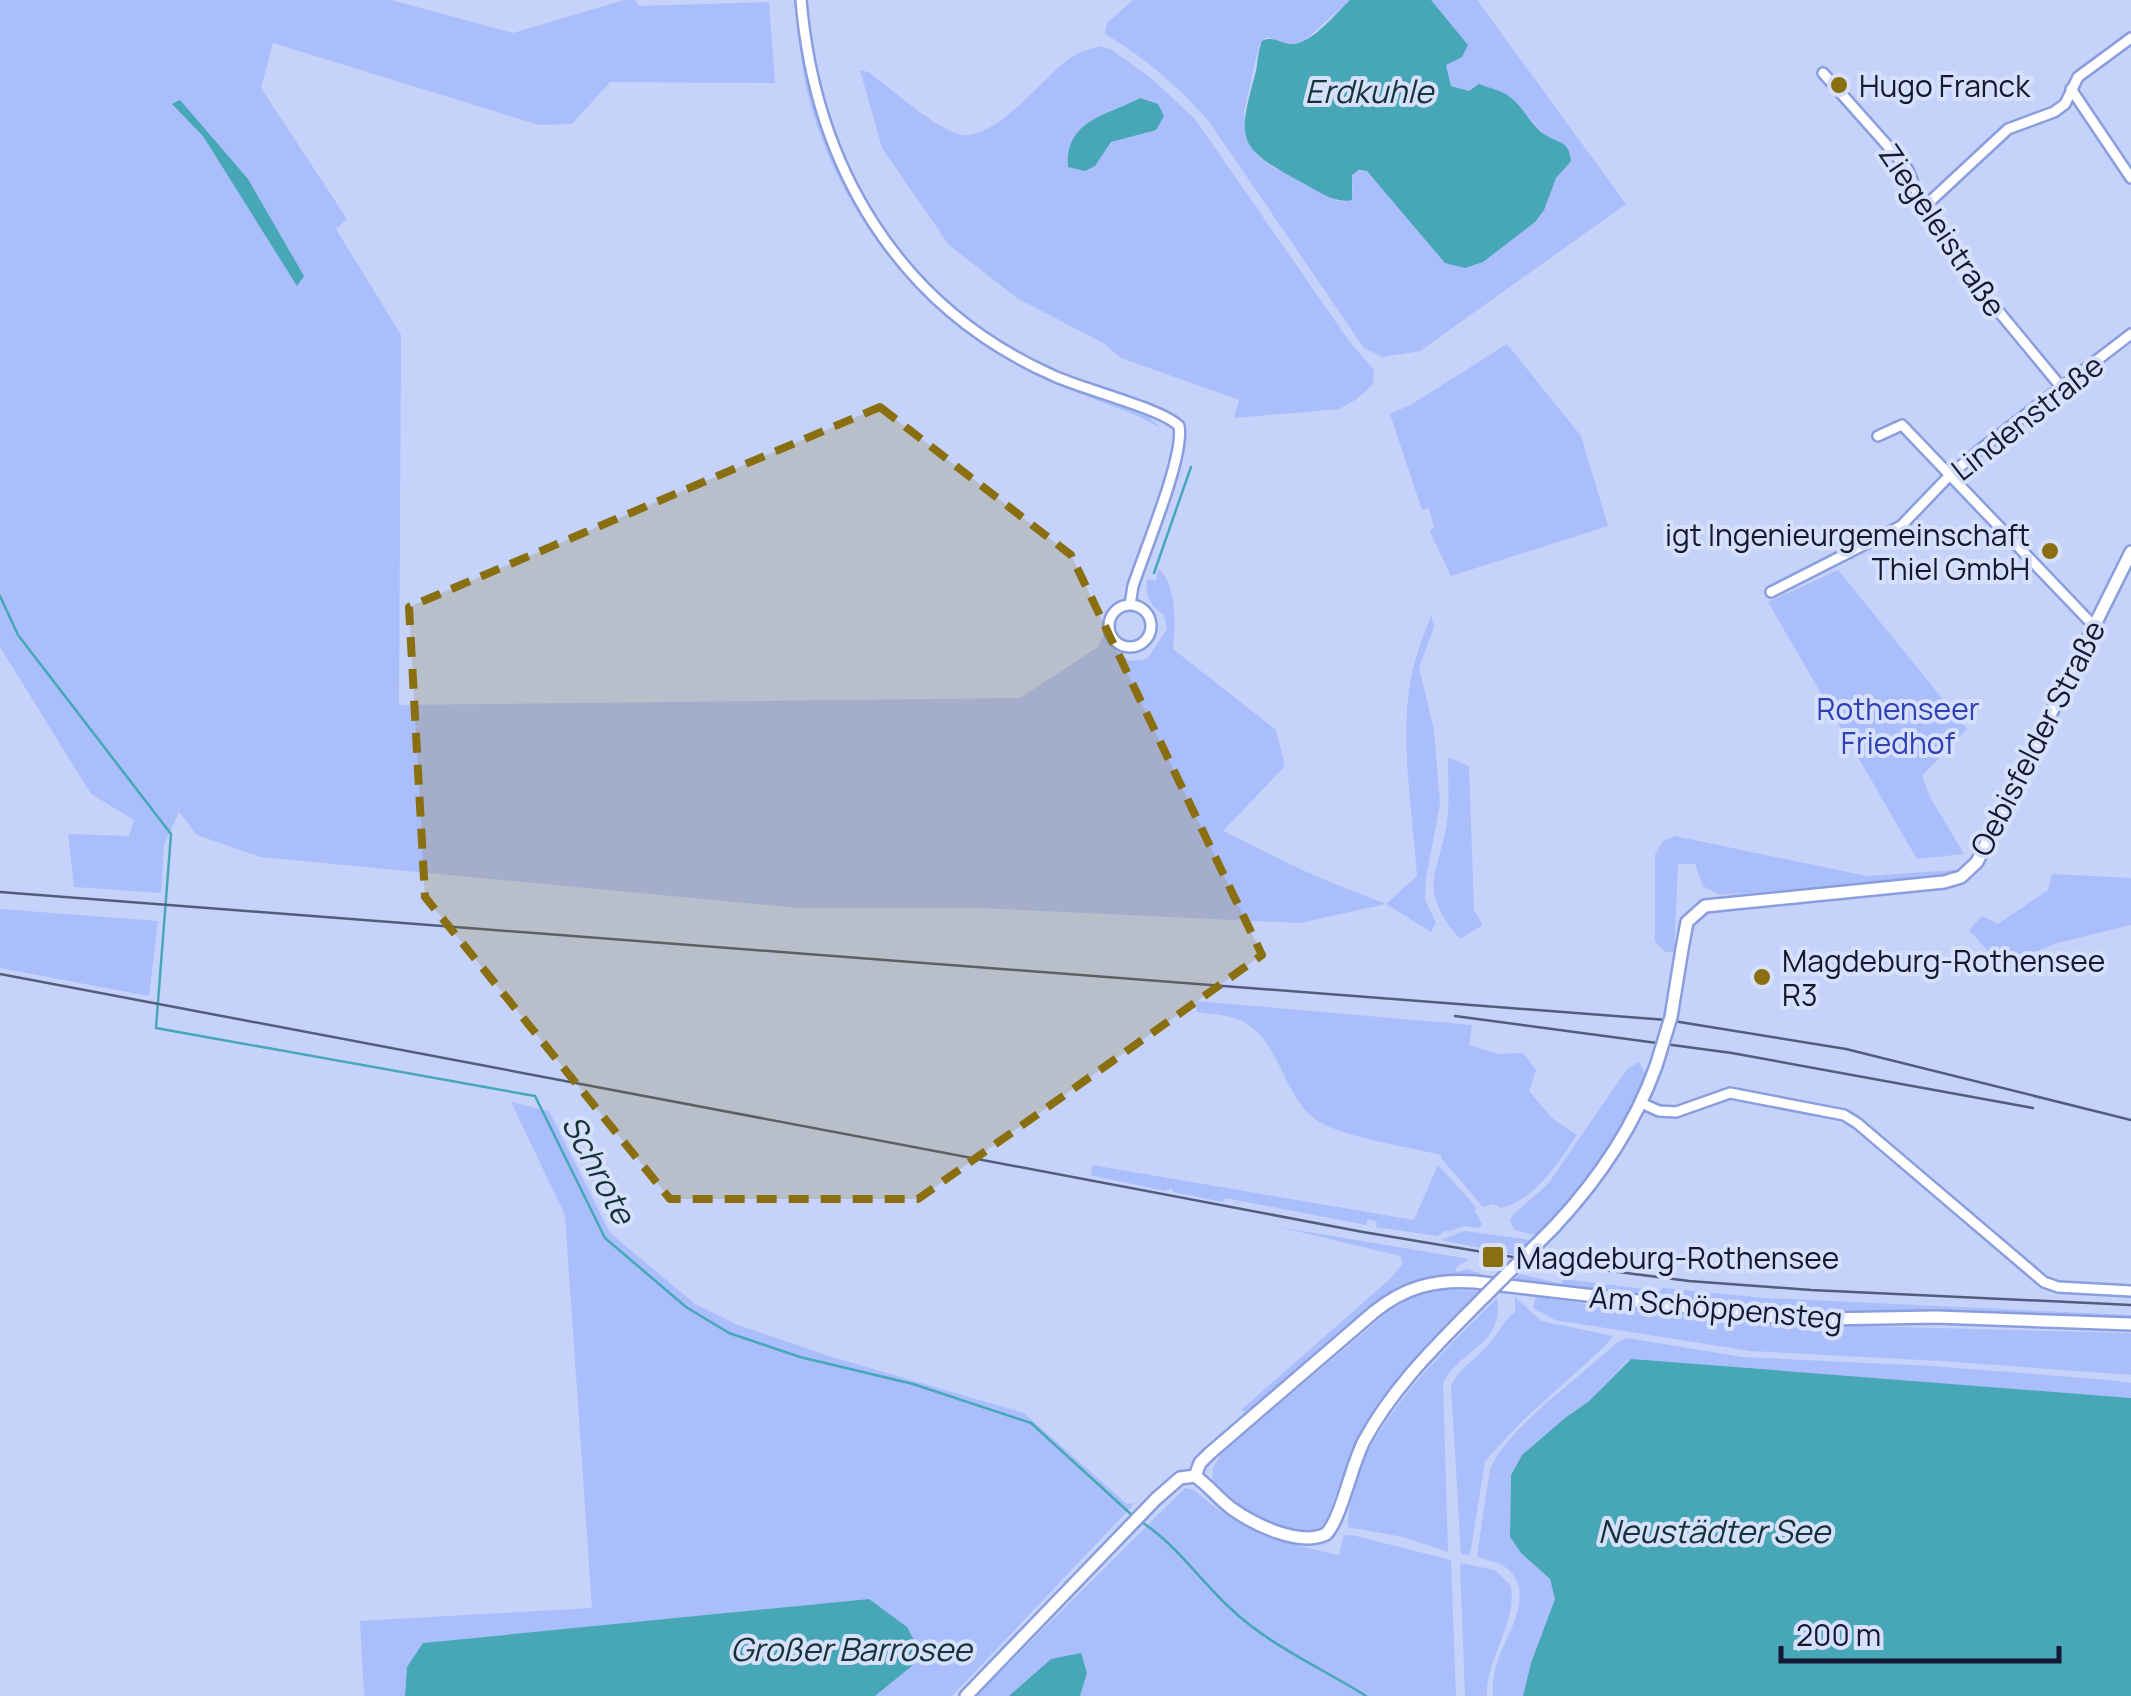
<svg xmlns="http://www.w3.org/2000/svg" width="2131" height="1696" viewBox="0 0 2131 1696" font-family="Manrope,sans-serif">
<rect width="100%" height="100%" fill="#c5d2fa"/>
<path fill="#aabefb" fill-rule="evenodd" d="M 0,0 L 391,0 L 513,33 L 624,0 L 635,0 L 639,6 L 769,2 L 775,83 L 610,82 L 572,124 L 539,125 L 273,43 L 261,88 L 347,219 L 336,229 L 401,335 L 399,705 L 1020,698 L 1098,647 L 1103,636 L 1129,661 L 1147,659 L 1167,629 L 1164,615 C 1150,606 1145,595 1147,579 L 1156,581 L 1158,568 C 1178,587 1175,623 1173,649 L 1276,730 L 1285,766 L 1223,831 L 1315,876 L 1386,904 L 1417,876 C 1413,816 1401,750 1409,690 C 1412,664 1422,640 1431,615 L 1434,627 L 1419,667 L 1434,730 L 1440,804 L 1426,878 L 1425,900 L 1436,923 L 1431,932 L 1386,904 L 1300,923 L 981,908 L 799,908 L 260,857 L 197,835 L 179,812 L 164,845 L 161,893 L 74,887 L 68,834 L 129,836 L 134,820 L 91,794 L 0,647 Z
M 794,0 L 797,3 C 810,157 880,291 1021,366 C 1062,388 1106,400 1149,417 L 1161,428 C 1123,406 1071,394 1029,372 C 918,314 837,212 807,91 C 800,61 799,30 794,0 Z
M 1133,0 L 1350,0 L 1302,43 L 1288,44 L 1267,37 L 1259,45 L 1244,112 L 1246,139 L 1256,154 L 1273,167 L 1338,201 L 1345,202 L 1353,188 L 1350,179 L 1355,172 L 1367,171 L 1474,266 L 1535,222 L 1556,178 L 1571,159 L 1568,148 L 1545,135 L 1508,96 L 1486,86 L 1469,91 L 1451,86 L 1446,65 L 1468,45 L 1431,0 L 1477,0 L 1626,204 L 1420,351 L 1383,357 L 1364,348 L 1210,123 C 1179,87 1146,58 1105,34 L 1107,23 Z
M 1099,46 L 1112,50 L 1151,78 L 1195,119 L 1349,341 L 1374,370 L 1373,384 L 1357,399 L 1339,409 L 1234,418 L 1239,400 L 1121,358 L 1103,343 L 1017,298 L 949,245 L 882,148 L 860,70 L 868,72 C 894,90 929,124 958,134 C 993,145 1043,77 1070,58 C 1078,52 1089,50 1099,46 ZM 1139,98 L 1156,129 L 1111,142 L 1095,166 L 1074,136 C 1093,116 1115,111 1139,98 Z
M 1507,344 L 1581,436 L 1608,526 L 1451,576 L 1430,532 L 1434,527 L 1429,508 L 1422,510 L 1390,414 L 1412,404 Z
M 1838,570 L 1967,729 L 1922,776 L 1930,797 L 1964,854 L 1917,859 L 1768,602 Z
M 1448,757 L 1469,766 L 1474,910 L 1483,925 L 1460,939 C 1413,884 1442,873 1448,813 C 1449,795 1448,775 1448,757 Z
M 1675,836 L 1867,876 L 1955,870 L 1948,877 L 1896,883 L 1720,895 L 1703,886 L 1695,864 L 1678,864 L 1674,952 L 1665,952 L 1655,941 L 1655,855 L 1662,842 Z
M 2052,874 L 2131,878 L 2131,925 L 2057,943 L 2002,966 L 1969,930 L 1982,916 L 1998,924 L 2048,890 Z
M 0,909 L 158,921 L 149,996 L 0,968 Z
M 1196,1001 L 1472,1025 L 1469,1045 L 1498,1054 L 1523,1053 L 1536,1070 L 1529,1091 L 1552,1118 L 1577,1135 C 1558,1163 1535,1200 1501,1208 L 1493,1204 L 1483,1207 L 1441,1158 L 1441,1155 C 1410,1147 1339,1137 1315,1119 C 1282,1094 1281,1041 1242,1021 C 1231,1015 1210,1014 1197,1012 Z
M 1639,1062 L 1646,1075 C 1620,1138 1583,1187 1536,1235 L 1515,1230 L 1510,1221 L 1513,1215 L 1548,1184 L 1627,1069 Z
M 511,1102 L 549,1111 L 610,1233 L 695,1304 L 738,1325 L 832,1357 L 1024,1413 L 1127,1504 L 1135,1503 L 952,1696 L 875,1696 L 923,1657 L 869,1599 L 424,1643 L 407,1667 L 405,1696 L 364,1696 L 360,1621 L 592,1608 L 565,1215 Z
M 1092,1165 L 1414,1220 L 1438,1165 L 1476,1207 L 1475,1212 L 1482,1224 L 1479,1228 L 1463,1226 L 1448,1232 L 1447,1230 L 1437,1236 L 1376,1227 L 1377,1222 L 1368,1219 L 1366,1225 L 1225,1198 L 1223,1202 L 1173,1192 L 1172,1188 L 1165,1191 L 1091,1175 Z
M 1279,1227 L 1469,1259 L 1456,1267 L 1456,1272 L 1467,1269 L 1493,1278 L 1490,1281 L 1443,1276 L 1415,1281 L 1391,1292 L 1250,1413 L 1241,1410 L 1390,1279 L 1403,1263 L 1400,1256 Z
M 1464,1231 L 1525,1239 L 1530,1241 L 1516,1255 L 1441,1240 Z
M 1520,1274 L 1562,1284 L 1563,1279 L 1661,1291 L 1662,1288 L 1765,1298 L 2131,1315 L 2131,1320 L 1892,1311 L 1837,1314 L 1763,1311 L 1510,1284 Z
M 1445,1290 L 1480,1291 L 1403,1373 L 1375,1409 L 1348,1461 L 1327,1518 L 1321,1527 C 1287,1544 1236,1506 1212,1483 L 1213,1468 L 1221,1454 L 1389,1311 L 1419,1294 Z
M 1536,1296 L 1628,1311 L 1635,1308 L 1818,1325 L 2131,1333 L 2131,1375 L 1941,1361 L 1750,1351 L 1555,1320 L 1533,1308 Z
M 1515,1297 L 1541,1321 L 1613,1336 L 1604,1347 L 1521,1422 L 1485,1461 L 1470,1555 L 1461,1554 L 1451,1386 C 1460,1367 1477,1358 1490,1343 C 1500,1332 1504,1319 1515,1312 Z
M 1497,1298 C 1505,1345 1460,1349 1443,1383 L 1448,1552 L 1403,1537 L 1348,1527 C 1349,1437 1439,1357 1497,1298 Z
M 1627,1338 L 1742,1357 L 1931,1366 L 2109,1380 L 2131,1383 L 2131,1398 L 1628,1360 L 1588,1402 L 1565,1418 L 1522,1455 L 1511,1475 L 1510,1537 L 1521,1553 L 1550,1579 L 1555,1599 L 1531,1663 L 1523,1696 L 1493,1696 C 1492,1682 1494,1669 1499,1657 C 1510,1629 1539,1585 1500,1564 C 1493,1561 1484,1560 1477,1556 L 1490,1469 C 1509,1426 1580,1378 1616,1343 Z
M 1185,1488 L 1194,1490 C 1247,1535 1271,1540 1339,1555 L 1344,1535 L 1356,1536 L 1451,1560 L 1456,1696 L 1080,1696 L 1087,1673 L 1051,1659 L 1009,1696 L 976,1696 Z
M 1460,1563 L 1495,1570 L 1511,1586 C 1517,1625 1486,1656 1487,1696 L 1465,1696 Z"/>
<path fill="#47a7b7" d="M 1350,0 L 1431,0 L 1468,45 L 1462,57 L 1446,65 L 1451,86 L 1469,91 L 1479,84 C 1489,88 1501,90 1510,97 C 1523,107 1531,125 1544,134 C 1559,144 1569,140 1571,161 L 1556,178 L 1544,210 L 1535,222 L 1483,262 L 1465,268 L 1445,263 L 1367,171 L 1359,170 L 1352,175 L 1352,200 C 1334,204 1317,190 1301,182 C 1236,147 1237,141 1256,71 C 1258,61 1258,50 1262,41 C 1274,35 1280,44 1292,44 C 1312,44 1336,13 1350,0 Z
M 1140,98 L 1158,104 L 1164,116 L 1156,130 L 1111,142 L 1095,166 L 1085,171 L 1068,167 C 1065,120 1106,116 1140,98 Z
M 180,100 L 248,179 L 304,276 L 297,286 L 203,136 L 172,104 Z
M 1631,1359 L 2131,1398 L 2131,1696 L 1523,1696 L 1531,1663 L 1555,1599 L 1550,1579 L 1521,1553 L 1510,1537 L 1511,1475 L 1522,1455 L 1565,1418 L 1588,1402 Z
M 869,1599 L 907,1627 L 923,1657 L 875,1696 L 405,1696 L 407,1667 L 423,1643 Z
M 1081,1653 L 1087,1673 L 1080,1696 L 1009,1696 L 1051,1659 Z"/>
<g fill="none" stroke-linecap="round" stroke-linejoin="round">
<path stroke="#47a7b7" stroke-width="2.5" d="M 1154,573 L 1191,467
M 0,596 L 18,635 L 171,834 L 156,1028 L 535,1096 L 605,1238 L 686,1307 L 729,1333 L 800,1357 L 913,1384 L 1031,1423 L 1133,1516
M 1140,1521 C 1175,1543 1199,1579 1229,1607 C 1268,1645 1320,1667 1366,1696"/>
<g stroke="#8a9edd" stroke-width="14">
<path id="street" d="M 801,0 C 815,165 897,306 1052,375 C 1081,389 1161,408 1179,426 C 1185,456 1144,552 1133,586 L 1130,605
M 1823,73 L 1894,153 L 1908,170 L 1923,208 L 1957,261 L 2062,388
M 2071,89 L 2131,178
M 1923,208 L 2008,129 L 2054,112 L 2065,104 L 2078,77 L 2131,38
M 1878,436 L 1902,425 L 2093,625
M 1771,592 L 1901,526 L 1950,475 L 1981,449 L 2131,334
M1109 626a21 21 0 1 1 42 0a21 21 0 1 1-42 0Z
M 1641,1103 L 1659,1111 L 1676,1112 L 1730,1093 L 1844,1115 L 1857,1123 L 2044,1282 L 2058,1287 L 2131,1291"/>
</g>
<g stroke="#8a9edd" stroke-width="16">
<path id="secondary" d="M 1682,949 L 1687,922 L 1705,906 L 1944,882 L 1961,877 L 1977,862 L 2131,552
M 1554,1227 C 1598,1180 1634,1127 1656,1066
M 1195,1476 L 1200,1463 L 1209,1454 L 1374,1312 C 1405,1287 1435,1279 1475,1282 L 1767,1316 L 1824,1319 L 1936,1317 L 2131,1324
M 1195,1476 C 1208,1485 1218,1498 1231,1508 C 1253,1524 1299,1547 1326,1534 C 1341,1519 1351,1466 1364,1441 C 1394,1385 1439,1343 1483,1298
M 966,1696 L 1156,1499 L 1180,1478 L 1195,1476"/>
</g>
<use href="#street" stroke="#fff" stroke-width="9"/>
<use href="#secondary" stroke="#fff" stroke-width="11"/>
<path stroke="#535c7a" stroke-width="2.5" d="M 0,892 L 1667,1020 L 1846,1049 L 2131,1120
M 0,974 L 1363,1232 L 1548,1263 L 1689,1281 L 1811,1290 L 2131,1305
M 1455,1016 L 1732,1053 L 2033,1108"/>
<g stroke="#8a9edd" stroke-width="16" stroke-linecap="butt">
<path id="secondary-bridge" d="M 1656,1066 L 1671,1017 L 1682,949
M 1483,1298 L 1554,1227"/>
</g>
<use href="#secondary-bridge" stroke="#fff" stroke-width="11"/>
</g>
<path fill="#8a6f10" fill-opacity="0.2" stroke="#8a6f10" stroke-width="8" stroke-dasharray="20 12" stroke-linejoin="round" d="M 880,407 L 1071,555 L 1262,955 L 918,1199 L 670,1199 L 425,897 L 409,607 Z"/>
<g fill="#8a6f10" stroke="#d7e0fb" stroke-width="4">
<circle cx="1839" cy="85" r="10"/>
<circle cx="2050" cy="551" r="10"/>
<circle cx="1762" cy="977" r="10"/>
<rect x="1481" y="1245" width="24" height="24" rx="5"/>
</g>
<g text-anchor="middle" dominant-baseline="central" stroke-width="8" stroke-linejoin="round" paint-order="stroke">
<g font-size="30" fill="#121931" stroke="#d7e0fb" text-anchor="start">
<text x="1859" y="85">Hugo Franck</text>
<text x="2030" y="534" text-anchor="end">igt Ingenieurgemeinschaft<tspan x="2030" dy="34">Thiel GmbH</tspan></text>
<text x="1782" y="960">Magdeburg-Rothensee<tspan x="1782" dy="34">R3</tspan></text>
<text x="1516" y="1257">Magdeburg-Rothensee</text>
</g>
<g font-size="30" fill="#121931" stroke="#d7e0fb">
<text transform="translate(1943 230) rotate(56)">Ziegeleistraße</text>
<text transform="translate(2027 417) rotate(-38)">Lindenstraße</text>
<text transform="translate(2037 738) rotate(-63)">Oebisfelder Straße</text>
<text transform="translate(1716 1307) rotate(5)">Am Schöppensteg</text>
</g>
<g font-size="30" fill="#3141b5" stroke="#d7e0fb">
<text x="1898" y="708">Rothenseer<tspan x="1898" dy="34">Friedhof</tspan></text>
</g>
<g font-size="32" font-style="italic" fill="#153338" stroke="#d7e0fb">
<text x="1369" y="91">Erdkuhle</text>
<text transform="translate(599 1169) rotate(62)">Schrote</text>
<text x="1714" y="1531">Neustädter See</text>
<text x="851" y="1649">Großer Barrosee</text>
</g>
</g>
<path d="M1781 1646v15h278v-15" fill="none" stroke="#121931" stroke-width="5"/>
<text x="1796" y="1646" font-size="30" fill="#121931" stroke="#d7e0fb" stroke-width="8" paint-order="stroke">200 m</text>
</svg>
